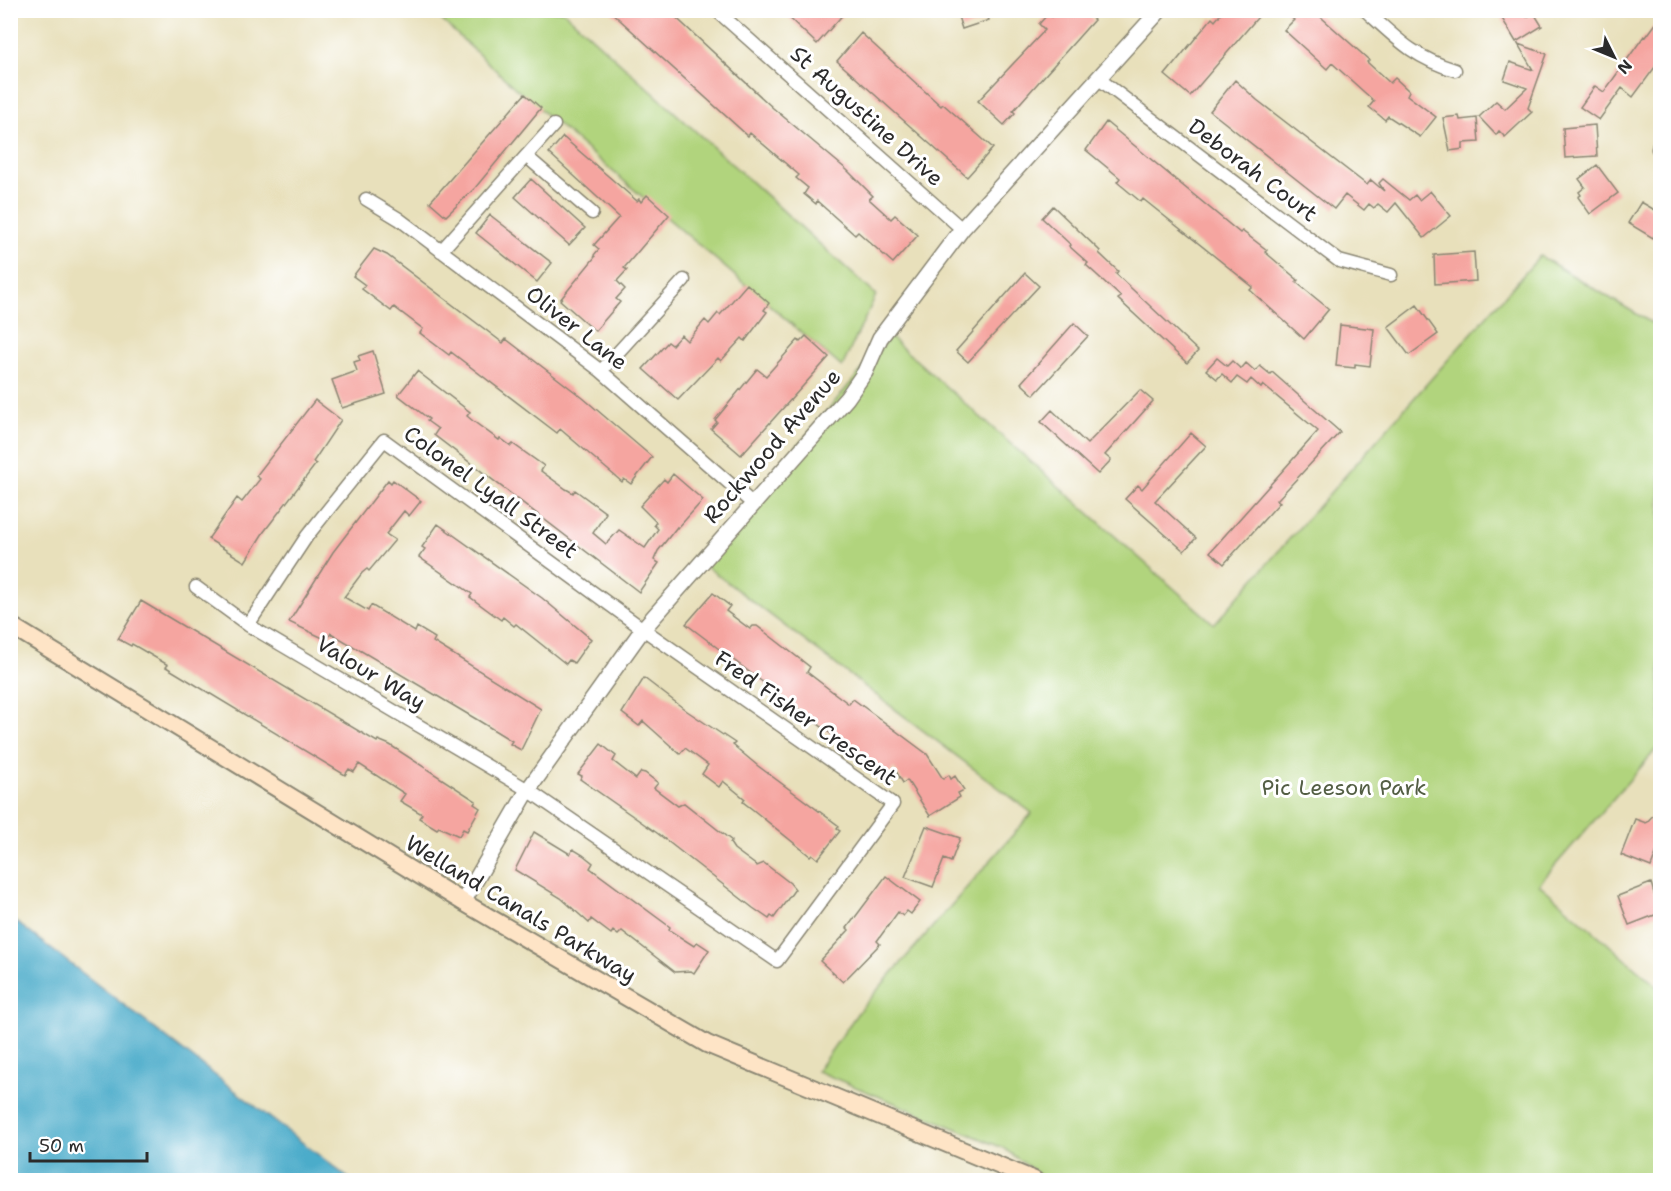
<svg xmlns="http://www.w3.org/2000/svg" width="1671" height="1191" viewBox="0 0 1671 1191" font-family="'Shantell Sans',sans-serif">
<rect width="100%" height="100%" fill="#fff"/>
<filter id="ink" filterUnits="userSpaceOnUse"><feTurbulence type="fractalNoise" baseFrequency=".0167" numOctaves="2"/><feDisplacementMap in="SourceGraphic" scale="12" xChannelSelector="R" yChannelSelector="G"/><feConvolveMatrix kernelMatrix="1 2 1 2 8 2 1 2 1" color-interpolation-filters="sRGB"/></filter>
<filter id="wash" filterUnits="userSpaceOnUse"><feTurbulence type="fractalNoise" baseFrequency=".008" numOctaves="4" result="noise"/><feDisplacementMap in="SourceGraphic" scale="24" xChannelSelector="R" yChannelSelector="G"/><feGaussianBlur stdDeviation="1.35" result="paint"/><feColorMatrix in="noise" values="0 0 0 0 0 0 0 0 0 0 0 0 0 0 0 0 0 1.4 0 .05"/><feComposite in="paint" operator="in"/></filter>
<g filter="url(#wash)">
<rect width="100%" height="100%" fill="#e8e0bb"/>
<path fill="#b1d47d" stroke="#6e8054" stroke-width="1.5" d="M 432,11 L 563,11 L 876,295 L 842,367 L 515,88 Z
M 1540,256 L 1660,328 L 1660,745 L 1539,884 L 1660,989 L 1660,1180 L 1047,1180 L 1003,1148 L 817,1071 L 859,1011 L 1032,813 L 699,561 L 890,337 L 1214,624 Z"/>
<path fill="#4bacca" stroke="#3b6c7a" stroke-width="1.5" d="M 10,918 L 11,918 L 351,1180 L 11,1180 Z"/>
<g id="blocks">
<path fill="#f5a5a0" d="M 609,10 L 668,10 L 773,108 L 847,170 L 873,196 L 869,199 L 891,219 L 895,215 L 918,235 L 893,263 L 858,232 L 855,235 L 817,201 L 816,204 L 804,194 L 808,188 L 796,178 L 799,175 L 750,133 L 748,136 Z
M 781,10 L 847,10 L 817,44 Z
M 956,10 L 986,10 L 989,20 L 962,29 Z
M 1057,10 L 1083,10 L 1094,20 L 1013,111 L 1015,113 L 1004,125 L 978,101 L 1045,30 L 1039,24 L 1048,14 L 1052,17 Z
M 1224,10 L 1264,10 L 1190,96 L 1165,75 L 1212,18 L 1215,21 Z
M 1284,10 L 1313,10 L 1369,60 L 1367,62 L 1390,83 L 1395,78 L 1409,91 L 1407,95 L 1436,117 L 1420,137 L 1388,116 L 1385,120 L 1379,115 L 1369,107 L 1374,101 L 1332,63 L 1327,69 L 1284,30 L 1294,20 Z
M 1497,10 L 1523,10 L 1527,17 L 1534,13 L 1542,26 L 1516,42 Z
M 1660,18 L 1660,71 L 1655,67 L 1633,97 L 1622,88 L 1599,120 L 1580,107 L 1595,86 L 1604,92 L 1644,36 L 1646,37 Z
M 861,33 L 941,106 L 943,104 L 993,148 L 967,177 L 837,61 Z
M 1518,44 L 1547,54 L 1528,108 L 1532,112 L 1505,137 L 1499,131 L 1496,135 L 1479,117 L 1496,101 L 1505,109 L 1527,88 L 1504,80 L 1510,62 L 1533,70 Z
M 1235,80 L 1257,100 L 1367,185 L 1371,180 L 1384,191 L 1379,183 L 1383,179 L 1409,200 L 1415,195 L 1419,200 L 1430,191 L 1451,216 L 1424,238 L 1396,203 L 1388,212 L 1378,204 L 1374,208 L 1369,204 L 1364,210 L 1345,195 L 1334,209 L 1210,111 Z
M 525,94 L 541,108 L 475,188 L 446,216 L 430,202 Z
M 1459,116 L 1460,120 L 1477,118 L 1479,142 L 1463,143 L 1463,149 L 1450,151 L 1443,118 Z
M 1106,122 L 1240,233 L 1242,231 L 1267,250 L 1265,252 L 1298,280 L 1296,282 L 1329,309 L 1304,339 L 1250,290 L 1253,287 L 1143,199 L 1141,202 L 1117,182 L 1120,178 L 1086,150 Z
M 1595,125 L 1597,156 L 1565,158 L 1563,128 Z
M 563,137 L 637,201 L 639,199 L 641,202 L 647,195 L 669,215 L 624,268 L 627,270 L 617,281 L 625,289 L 616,299 L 620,302 L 595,331 L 560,300 L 595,257 L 594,255 L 599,249 L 594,245 L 619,217 L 549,153 Z
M 1597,165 L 1618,193 L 1590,214 L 1578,197 L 1581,195 L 1579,192 L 1585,187 L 1579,179 Z
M 531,179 L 585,228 L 569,245 L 515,197 Z
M 1641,202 L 1660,213 L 1660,227 L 1653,238 L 1628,223 Z
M 1053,206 L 1100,251 L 1099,253 L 1118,271 L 1116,274 L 1198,351 L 1187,363 L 1118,299 L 1121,297 L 1086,265 L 1088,263 L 1069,246 L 1071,245 L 1042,218 Z
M 490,215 L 552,263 L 537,282 L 476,233 Z
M 374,249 L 387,255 L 503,343 L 506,339 L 583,398 L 652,457 L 631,484 L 624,479 L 622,482 L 560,429 L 557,433 L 451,352 L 449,355 L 420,333 L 423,329 L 394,307 L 391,311 L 362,289 L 365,285 L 353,276 Z
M 1474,252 L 1476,281 L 1435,284 L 1434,255 Z
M 1025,273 L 1039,286 L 968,362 L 956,351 Z
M 747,284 L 769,303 L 764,310 L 767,312 L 745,341 L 742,338 L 721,361 L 718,358 L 678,400 L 643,369 L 668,342 L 672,345 L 681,335 L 687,341 L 705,320 L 709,324 L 718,313 L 720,315 Z
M 1417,305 L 1438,334 L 1409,355 L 1388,327 Z
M 1074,323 L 1088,336 L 1034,395 L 1021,383 Z
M 1340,325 L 1374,329 L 1370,366 L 1355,364 L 1355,368 L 1336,366 Z
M 806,336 L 829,357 L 741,455 L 711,429 L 717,422 L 715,420 L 757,369 L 766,376 L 798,340 L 800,342 Z
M 373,351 L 386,394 L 342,408 L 332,380 L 357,371 L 354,362 L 360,360 L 358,356 Z
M 1217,358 L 1227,366 L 1232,361 L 1241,369 L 1246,363 L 1255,371 L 1260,366 L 1270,374 L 1272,372 L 1340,432 L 1277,500 L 1280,502 L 1224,564 L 1210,552 L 1318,431 L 1263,385 L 1261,388 L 1251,379 L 1247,384 L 1237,377 L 1232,383 L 1222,374 L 1217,379 L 1206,370 Z
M 417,371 L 470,412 L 467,416 L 473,421 L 499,440 L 500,438 L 511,446 L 513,444 L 544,466 L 541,471 L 566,489 L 573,493 L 575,490 L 606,513 L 593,533 L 606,544 L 619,530 L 645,548 L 658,529 L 654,525 L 656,522 L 640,506 L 664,479 L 667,482 L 673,474 L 703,500 L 678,528 L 677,527 L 658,551 L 654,560 L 659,563 L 639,592 L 434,435 L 438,429 L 427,421 L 429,419 L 398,395 Z
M 1140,390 L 1153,401 L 1105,455 L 1111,460 L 1098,474 L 1041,422 L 1052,410 L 1087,444 Z
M 315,400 L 341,420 L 313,462 L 316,464 L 263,533 L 245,562 L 208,539 L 237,498 L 242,502 L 260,479 L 256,476 Z
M 1191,433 L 1206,446 L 1155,501 L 1196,538 L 1184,551 L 1125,499 L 1138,485 L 1142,489 Z
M 388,480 L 391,483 L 393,480 L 421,501 L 409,516 L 404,511 L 386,534 L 395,540 L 369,571 L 367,569 L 362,573 L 344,597 L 368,611 L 371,605 L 415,632 L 417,627 L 435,638 L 433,642 L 541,709 L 521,750 L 510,744 L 512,741 L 476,719 L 331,633 L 327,640 L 289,622 L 333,552 Z
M 438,524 L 542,598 L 591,639 L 574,663 L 569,660 L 566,664 L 516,624 L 514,626 L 503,617 L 501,620 L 470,597 L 472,594 L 419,557 L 425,549 L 422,547 Z
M 713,593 L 730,606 L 726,611 L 750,629 L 753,626 L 757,626 L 774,639 L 810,667 L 807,672 L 829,689 L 849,704 L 853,699 L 927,754 L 943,779 L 949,775 L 951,779 L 955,776 L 964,790 L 958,793 L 960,797 L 930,816 L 907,780 L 903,783 L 894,768 L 888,777 L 686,624 Z
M 141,601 L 377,742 L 378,740 L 390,745 L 476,801 L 474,804 L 480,808 L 467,831 L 463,829 L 459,836 L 439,827 L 437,829 L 419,818 L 422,814 L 400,801 L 405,794 L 359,764 L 354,772 L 349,769 L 345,775 L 166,667 L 168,665 L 132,644 L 131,646 L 118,639 Z
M 644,678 L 687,711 L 735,743 L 733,745 L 758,766 L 839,826 L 837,829 L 840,831 L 818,859 L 812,854 L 810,856 L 752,809 L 743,802 L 745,799 L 723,781 L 719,787 L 702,774 L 708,765 L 685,748 L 680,754 L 643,721 L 639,726 L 622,713 Z
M 601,744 L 616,756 L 613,761 L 636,779 L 641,772 L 645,773 L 658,783 L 654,788 L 678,806 L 684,803 L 732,841 L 730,843 L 734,849 L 757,866 L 764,863 L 790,883 L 795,889 L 774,918 L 771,916 L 769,919 L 753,908 L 657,833 L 580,779 L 582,776 L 578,774 Z
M 1660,808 L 1660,843 L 1651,867 L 1621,855 L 1635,819 L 1646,823 Z
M 926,826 L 960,838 L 951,862 L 944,859 L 933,887 L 905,877 Z
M 534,832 L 570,854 L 573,849 L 583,855 L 593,863 L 590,868 L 670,927 L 669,930 L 694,946 L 697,942 L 709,950 L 694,973 L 691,971 L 675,972 L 622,931 L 618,935 L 613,931 L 611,934 L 591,919 L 589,923 L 561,898 L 515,870 Z
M 886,876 L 920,902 L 911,914 L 907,911 L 903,916 L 898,912 L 877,941 L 880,944 L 843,982 L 820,961 L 849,930 L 847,928 Z
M 1651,883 L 1660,913 L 1629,925 L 1618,896 Z"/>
</g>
</g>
<g filter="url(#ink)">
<use href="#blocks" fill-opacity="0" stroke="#8a8673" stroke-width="1.5"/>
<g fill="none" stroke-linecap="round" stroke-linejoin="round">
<g stroke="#8a8673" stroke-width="15">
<path id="minor" d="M 716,10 L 962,229
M 1365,10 C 1396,38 1414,58 1455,70
M 1099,79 L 1339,261 L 1391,275
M 1660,141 L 1658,149 L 1660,149
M 526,156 L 554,125
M 366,199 L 399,219 L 601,371 L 752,503
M 441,251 L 526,156 L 592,213
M 601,371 L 684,280
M 196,587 L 248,625 L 528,790 L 777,961 L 893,804 L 643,629 L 384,440 L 307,536 L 248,625"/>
</g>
<g stroke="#8a8673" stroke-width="18">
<path id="tertiary" d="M 463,902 L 528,790 L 643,629 L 847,398 L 865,372 L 880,338 L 962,229 L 1160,10"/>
</g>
<g stroke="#8a8673" stroke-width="20">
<path id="secondary" d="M 10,625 L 463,902 L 707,1044 L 1034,1180"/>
</g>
<use href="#minor" stroke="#fff" stroke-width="12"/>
<use href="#tertiary" stroke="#fff" stroke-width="15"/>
<use href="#secondary" stroke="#fee4c6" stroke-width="16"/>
</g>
</g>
<g text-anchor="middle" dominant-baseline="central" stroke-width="6" stroke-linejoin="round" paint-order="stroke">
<g font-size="22" fill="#2b2b2b" stroke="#fff">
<text transform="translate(867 116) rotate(42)">St Augustine Drive</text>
<text transform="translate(1253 170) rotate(37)">Deborah Court</text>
<text transform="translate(577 328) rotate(38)">Oliver Lane</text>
<text transform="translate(772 446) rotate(-49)">Rockwood Avenue</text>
<text transform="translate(491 492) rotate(36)">Colonel Lyall Street</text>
<text transform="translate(371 673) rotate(31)">Valour Way</text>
<text transform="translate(806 718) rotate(35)">Fred Fisher Crescent</text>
<text transform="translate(521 909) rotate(31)">Welland Canals Parkway</text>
</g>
<g font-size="22" fill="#535e44" stroke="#fff">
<text x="1344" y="787">Pic Leeson Park</text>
</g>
</g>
<rect width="1671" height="1191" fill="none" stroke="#fff" stroke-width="36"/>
<g transform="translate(1614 57) rotate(133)" stroke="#ffffff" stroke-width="4.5" paint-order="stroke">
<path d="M0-4.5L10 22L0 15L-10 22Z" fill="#2b2b2b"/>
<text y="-9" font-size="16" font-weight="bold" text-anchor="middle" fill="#2b2b2b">N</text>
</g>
<path d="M30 1152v9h117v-9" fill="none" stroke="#2b2b2b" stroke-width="3"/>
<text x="39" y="1152" font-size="18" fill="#2b2b2b" stroke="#ffffff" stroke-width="4.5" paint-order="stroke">50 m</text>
</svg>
